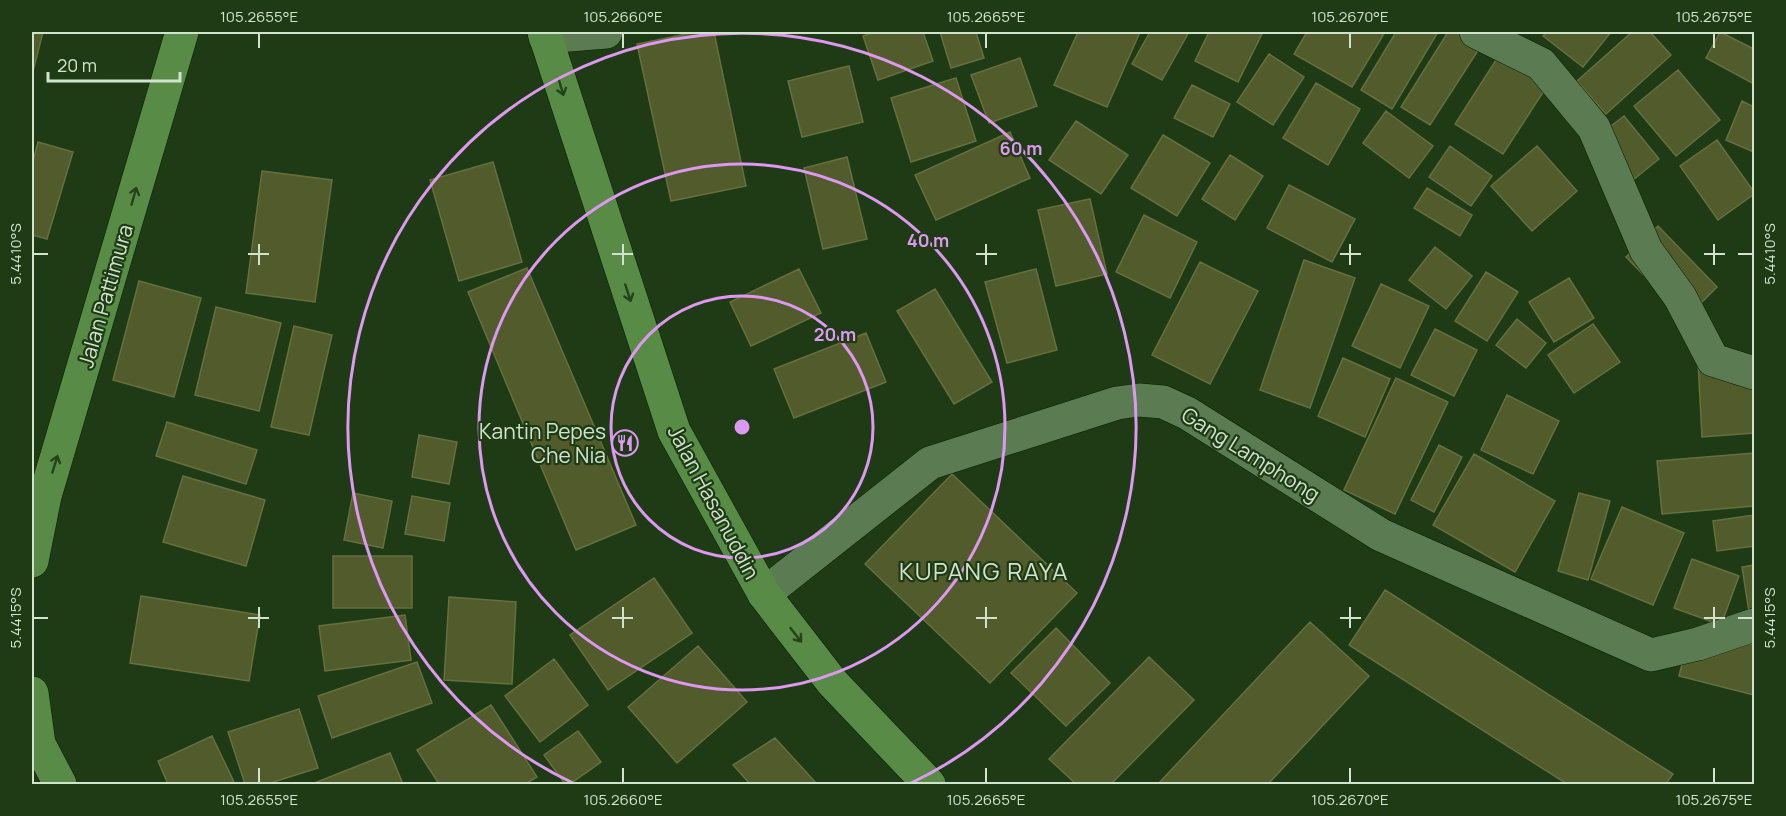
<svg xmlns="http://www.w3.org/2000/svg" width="1786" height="816" viewBox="0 0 1786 816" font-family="Manrope,sans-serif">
<rect width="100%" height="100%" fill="#1e3b15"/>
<path fill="#515b2b" stroke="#66703f" stroke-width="1.5" d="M 32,32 L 43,32 L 32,75 Z
M 696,32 L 714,32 L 746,186 L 671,201 L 637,44 Z
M 875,32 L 923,32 L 933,61 L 878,80 L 863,36 Z
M 940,32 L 976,32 L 984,58 L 951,68 Z
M 1078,32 L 1140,32 L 1107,107 L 1054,85 Z
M 1150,32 L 1189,32 L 1162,80 L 1132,64 Z
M 1209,32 L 1263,32 L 1238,82 L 1195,61 Z
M 1307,32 L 1385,32 L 1352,87 L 1294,54 Z
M 1396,32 L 1438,32 L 1392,109 L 1361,90 Z
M 1448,32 L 1490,32 L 1430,125 L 1401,107 Z
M 1547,32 L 1611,32 L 1583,67 L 1543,36 Z
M 1632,32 L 1650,32 L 1671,55 L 1606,114 L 1577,81 Z
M 1720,32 L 1754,49 L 1754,84 L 1706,58 Z
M 1505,46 L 1553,77 L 1503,154 L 1455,124 Z
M 1269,54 L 1304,77 L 1273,125 L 1237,102 Z
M 1020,58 L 1037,106 L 989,123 L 971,75 Z
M 849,66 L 863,122 L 802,137 L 788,81 Z
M 1678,70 L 1720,120 L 1676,156 L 1634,106 Z
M 956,78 L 976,141 L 911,162 L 891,98 Z
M 1316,83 L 1360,109 L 1328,165 L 1283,138 Z
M 1192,85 L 1230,104 L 1213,137 L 1174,118 Z
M 1742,101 L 1754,107 L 1754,152 L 1726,140 Z
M 1386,111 L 1433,146 L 1409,178 L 1363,143 Z
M 1624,116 L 1659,159 L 1623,188 L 1588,144 Z
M 1076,121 L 1128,155 L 1101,194 L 1049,160 Z
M 1010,132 L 1030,178 L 936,220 L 915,175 Z
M 1163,135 L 1210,163 L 1177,216 L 1131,188 Z
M 1717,140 L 1754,192 L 1754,194 L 1718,220 L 1680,166 Z
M 38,142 L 73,152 L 47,239 L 32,235 L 32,165 Z
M 1450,146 L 1492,176 L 1471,206 L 1429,177 Z
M 1537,146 L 1577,191 L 1532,231 L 1491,186 Z
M 1230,155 L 1263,176 L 1235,220 L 1202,199 Z
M 847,157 L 867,239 L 823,249 L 804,168 Z
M 493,162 L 522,262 L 459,281 L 430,180 Z
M 262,171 L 332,180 L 315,302 L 246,293 Z
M 1289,185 L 1355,219 L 1332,262 L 1267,228 Z
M 1427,188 L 1472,215 L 1460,236 L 1414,208 Z
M 1090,199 L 1107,274 L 1056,286 L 1038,210 Z
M 1144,215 L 1197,242 L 1170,298 L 1116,272 Z
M 1658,226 L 1717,287 L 1686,318 L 1626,257 Z
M 1435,247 L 1472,276 L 1446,309 L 1409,280 Z
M 1304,260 L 1355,278 L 1310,408 L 1260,390 Z
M 1200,262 L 1258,291 L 1210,384 L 1152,355 Z
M 527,268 L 636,525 L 576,550 L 468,292 Z
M 799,269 L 821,313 L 751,346 L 730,302 Z
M 1036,269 L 1057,350 L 1007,363 L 985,282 Z
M 1486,272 L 1518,292 L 1487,341 L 1455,321 Z
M 1569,278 L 1594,318 L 1554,342 L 1529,302 Z
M 139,281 L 201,298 L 174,397 L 113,380 Z
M 1381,284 L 1429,306 L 1400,368 L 1352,346 Z
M 935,289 L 992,382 L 954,404 L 897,311 Z
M 216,307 L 281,323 L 259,411 L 195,395 Z
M 1517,319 L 1546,343 L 1526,368 L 1496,345 Z
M 1593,324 L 1620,362 L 1574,393 L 1548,355 Z
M 294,326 L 332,335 L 309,435 L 271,427 Z
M 1435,329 L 1477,350 L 1454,396 L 1411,375 Z
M 866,333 L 886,382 L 794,418 L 774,369 Z
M 1343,358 L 1390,379 L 1365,437 L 1318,416 Z
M 1752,359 L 1754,433 L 1702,437 L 1698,362 Z
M 1396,378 L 1448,402 L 1395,514 L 1344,490 Z
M 1507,395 L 1559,421 L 1533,474 L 1481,450 Z
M 167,422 L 257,450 L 246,484 L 156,456 Z
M 419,435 L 457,442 L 449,484 L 412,477 Z
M 1439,445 L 1462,457 L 1434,512 L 1411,500 Z
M 1754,453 L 1754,506 L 1662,514 L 1657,461 Z
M 1474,454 L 1555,501 L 1515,572 L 1433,525 Z
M 952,474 L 1077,593 L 990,683 L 865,564 Z
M 183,476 L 265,500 L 246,566 L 163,542 Z
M 353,493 L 392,501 L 383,548 L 344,540 Z
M 1579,493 L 1610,501 L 1588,580 L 1558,571 Z
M 412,496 L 450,503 L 444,541 L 405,534 Z
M 1622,507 L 1684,533 L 1653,605 L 1591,579 Z
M 1754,515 L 1754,546 L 1717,551 L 1713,521 Z
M 333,556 L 412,556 L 412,608 L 333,608 Z
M 1692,559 L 1739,576 L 1721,625 L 1674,608 Z
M 1754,565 L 1754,618 L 1750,618 L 1742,567 Z
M 654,578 L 692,633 L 608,690 L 570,635 Z
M 1385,590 L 1673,774 L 1666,784 L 1567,784 L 1349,645 Z
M 141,596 L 260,615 L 249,681 L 130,663 Z
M 449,597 L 516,602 L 512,684 L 444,680 Z
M 405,615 L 411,660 L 325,671 L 319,626 Z
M 1310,622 L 1369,676 L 1268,784 L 1158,784 Z
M 1056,628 L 1110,683 L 1066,726 L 1011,673 Z
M 1691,629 L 1754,645 L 1754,695 L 1679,676 Z
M 698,646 L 747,702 L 677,763 L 628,707 Z
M 1149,657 L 1194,700 L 1111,784 L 1076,784 L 1049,759 Z
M 554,659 L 588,705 L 540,742 L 505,696 Z
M 417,662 L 432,703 L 332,738 L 318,696 Z
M 491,705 L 537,777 L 525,784 L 439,784 L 417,750 Z
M 299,709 L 318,768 L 267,784 L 245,784 L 228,732 Z
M 578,731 L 601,762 L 570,784 L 565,784 L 544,755 Z
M 212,736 L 235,784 L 168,784 L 158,761 Z
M 775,738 L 817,784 L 750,784 L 733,765 Z
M 390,753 L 403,784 L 312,784 Z"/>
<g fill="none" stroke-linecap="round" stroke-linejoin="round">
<g stroke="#052100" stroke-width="34">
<path id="street" d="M 1476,32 L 1541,64 L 1594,128 L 1646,250 L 1680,297 L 1713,360 L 1754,373
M 545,37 L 606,32
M 764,594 L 930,463 L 1117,403 L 1139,400 L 1163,402 L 1187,413 L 1381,535 L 1651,655 L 1698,644 L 1754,625"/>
</g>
<g stroke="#052100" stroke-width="34">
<path id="primary" d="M 544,32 L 674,431 L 764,594 L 832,682 L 929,784
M 32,561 L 45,496 L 182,32
M 32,693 L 39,744 L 60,784"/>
</g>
<use href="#street" stroke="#5b7b52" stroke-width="33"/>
<use href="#primary" stroke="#578b46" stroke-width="33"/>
</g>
<defs><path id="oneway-shaft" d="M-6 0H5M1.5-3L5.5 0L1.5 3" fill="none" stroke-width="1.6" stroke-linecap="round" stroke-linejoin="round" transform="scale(1.5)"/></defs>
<g stroke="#24431a">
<use href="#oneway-shaft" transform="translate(561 87) rotate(73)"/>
<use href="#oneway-shaft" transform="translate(134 196) rotate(-74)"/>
<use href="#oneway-shaft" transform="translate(628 293) rotate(72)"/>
<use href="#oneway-shaft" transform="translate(55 464) rotate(-73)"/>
<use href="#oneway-shaft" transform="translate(796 635) rotate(52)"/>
</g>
<path fill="none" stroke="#d1e3cc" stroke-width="2" d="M 259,33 L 259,48M 623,33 L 623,48M 986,33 L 986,48M 1350,33 L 1350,48M 1714,33 L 1714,48M 259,244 L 259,265M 623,244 L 623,265M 986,244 L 986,265M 1350,244 L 1350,265M 1714,244 L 1714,265M 33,254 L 48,254M 248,254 L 269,254M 612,254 L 633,254M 976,254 L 997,254M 1340,254 L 1361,254M 1704,254 L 1725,254M 1738,254 L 1753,254M 259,607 L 259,628M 623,607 L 623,628M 986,607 L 986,628M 1350,607 L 1350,628M 1714,607 L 1714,628M 33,618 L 48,618M 248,618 L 269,618M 612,618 L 633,618M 976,618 L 997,618M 1340,618 L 1361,618M 1704,618 L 1725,618M 1738,618 L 1753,618M 259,768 L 259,783M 623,768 L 623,783M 986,768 L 986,783M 1350,768 L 1350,783M 1714,768 L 1714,783"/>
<g fill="none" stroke="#de98f2" stroke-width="3">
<circle cx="742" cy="427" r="131"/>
<circle cx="742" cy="427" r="263"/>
<path d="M575 784A394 394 0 1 1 909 784"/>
</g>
<defs>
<g id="restaurant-ring" transform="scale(1.35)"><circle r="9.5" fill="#1e3b15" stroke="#de98f2" stroke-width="1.5"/><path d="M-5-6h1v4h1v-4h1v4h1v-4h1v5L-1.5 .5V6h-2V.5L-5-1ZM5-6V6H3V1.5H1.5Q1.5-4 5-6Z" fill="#de98f2"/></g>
</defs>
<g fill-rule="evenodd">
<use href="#restaurant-ring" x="625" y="443"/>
</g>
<g text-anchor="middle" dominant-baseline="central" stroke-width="4.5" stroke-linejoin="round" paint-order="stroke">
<g font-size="21" fill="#d1e3cc" stroke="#1e3b15">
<text transform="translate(105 296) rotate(-74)">Jalan Pattimura</text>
<text transform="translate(1251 454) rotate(32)">Gang Lamphong</text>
<text transform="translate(714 502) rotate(62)">Jalan Hasanuddin</text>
</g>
<g font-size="21" fill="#d1e3cc" stroke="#1e3b15" text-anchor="end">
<text x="606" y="431">Kantin Pepes<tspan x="606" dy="24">Che Nia</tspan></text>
</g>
<g font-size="24" letter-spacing="1.5" fill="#d1e3cc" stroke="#1e3b15">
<text x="984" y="570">KUPANG RAYA</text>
</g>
</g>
<circle cx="742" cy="427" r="9" fill="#de98f2" stroke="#1e3b15" stroke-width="3"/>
<g font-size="18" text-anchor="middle" font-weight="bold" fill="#de98f2" stroke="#1e3b15" stroke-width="4.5" stroke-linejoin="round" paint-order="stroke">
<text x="1021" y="155">60 m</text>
<text x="928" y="247">40 m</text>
<text x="835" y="341">20 m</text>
</g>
<rect width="1786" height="816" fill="none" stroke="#1e3b15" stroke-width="66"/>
<path d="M48 72v9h132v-9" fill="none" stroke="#d1e3cc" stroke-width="3"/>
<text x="57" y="72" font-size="18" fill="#d1e3cc" stroke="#1e3b15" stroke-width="4.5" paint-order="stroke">20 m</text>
<rect x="33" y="33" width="1720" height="750" fill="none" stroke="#d1e3cc" stroke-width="2"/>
<g font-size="15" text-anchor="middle" fill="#d1e3cc">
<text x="259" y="22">105.2655°E</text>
<text x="623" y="22">105.2660°E</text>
<text x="986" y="22">105.2665°E</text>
<text x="1350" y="22">105.2670°E</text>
<text x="1714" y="22">105.2675°E</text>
<text transform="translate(16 254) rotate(-90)" y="5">5.4410°S</text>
<text transform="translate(1770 254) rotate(-90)" y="5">5.4410°S</text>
<text transform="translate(16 618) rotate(-90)" y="5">5.4415°S</text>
<text transform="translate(1770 618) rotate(-90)" y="5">5.4415°S</text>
<text x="259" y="805">105.2655°E</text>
<text x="623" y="805">105.2660°E</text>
<text x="986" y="805">105.2665°E</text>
<text x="1350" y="805">105.2670°E</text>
<text x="1714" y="805">105.2675°E</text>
</g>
</svg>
